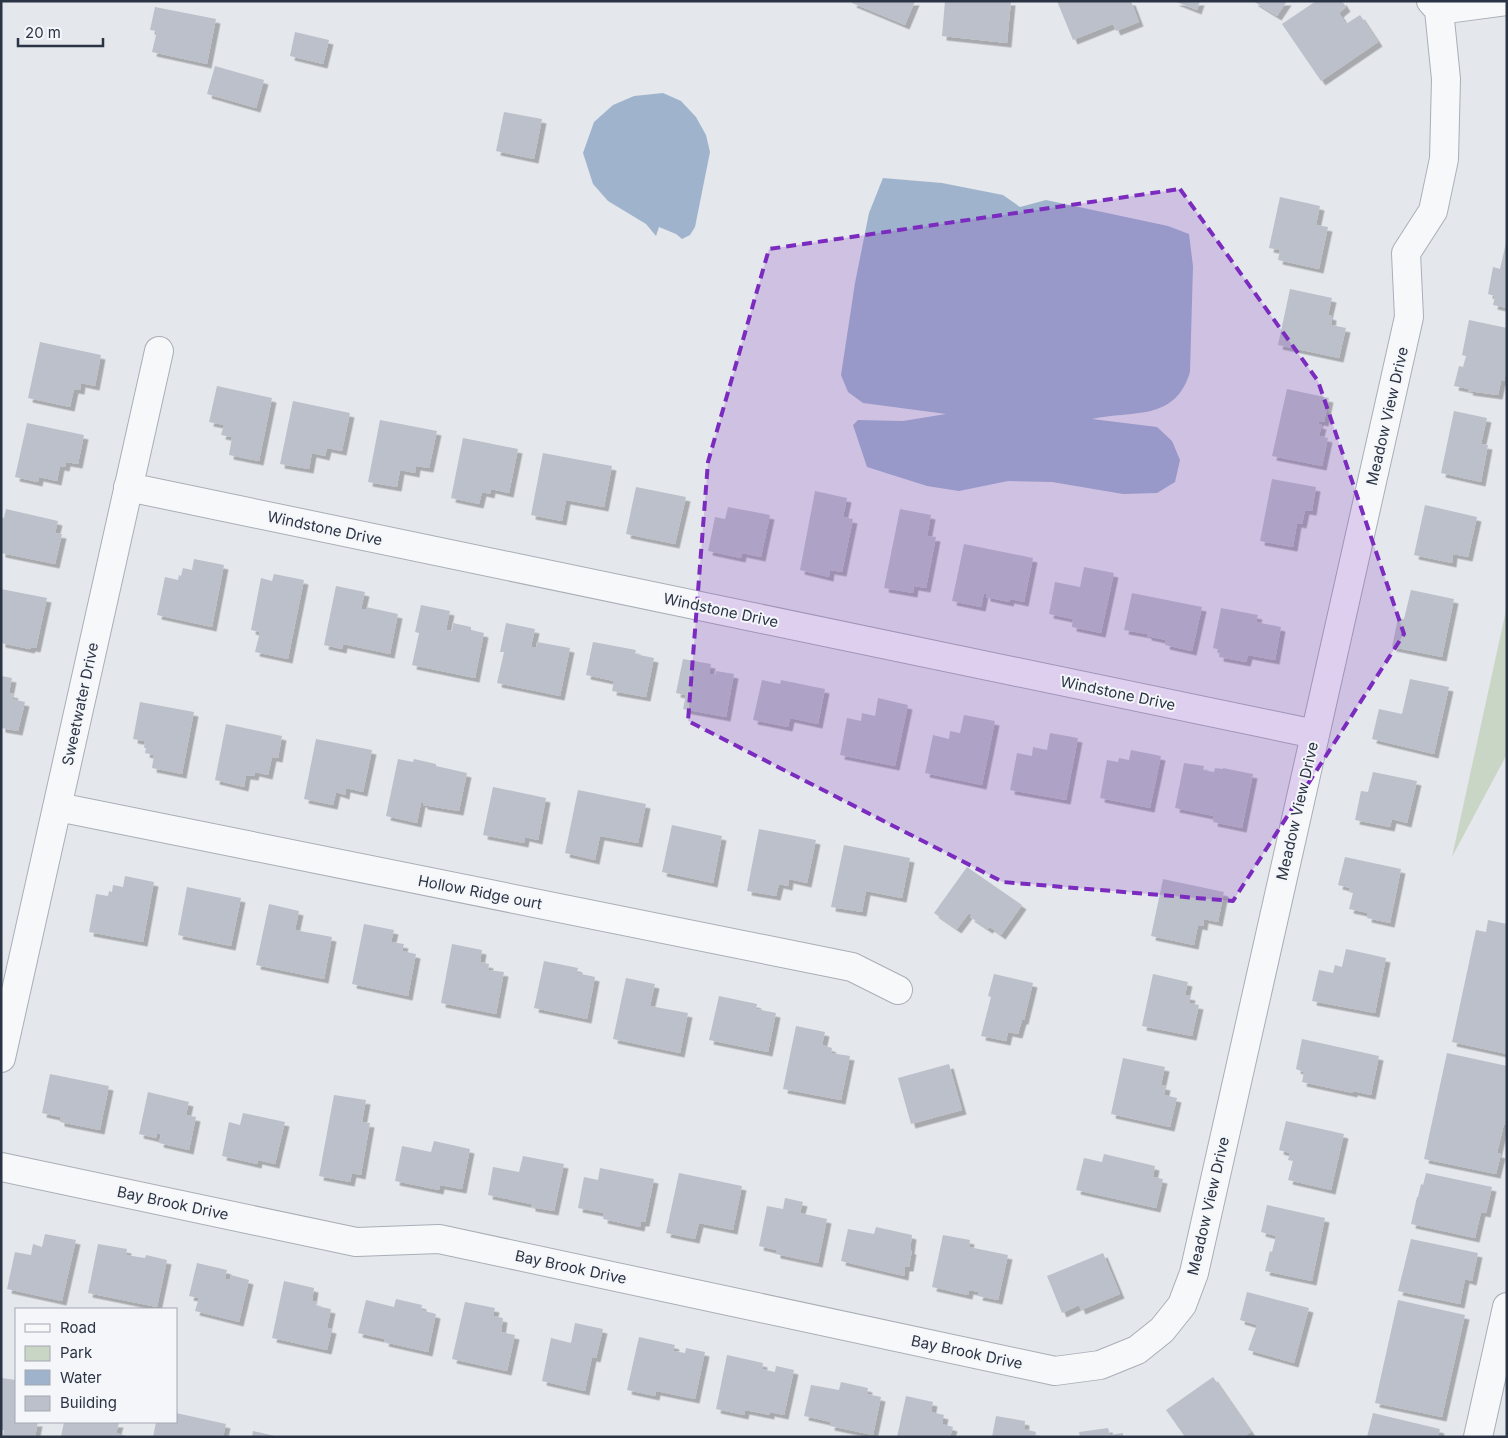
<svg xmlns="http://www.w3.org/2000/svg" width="1508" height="1438" viewBox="0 0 1508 1438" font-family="Inter,sans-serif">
<defs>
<filter id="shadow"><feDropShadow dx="4.5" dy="4.5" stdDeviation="0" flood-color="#0004"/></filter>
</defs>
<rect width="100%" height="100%" fill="#e4e7ec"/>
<path fill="#c9d6c5" d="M 1507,606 L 1507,754 L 1452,857 Z"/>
<path fill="#9fb4cc" d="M 663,93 L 681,101 L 696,117 L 706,135 L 710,152 L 695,227 L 690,235 L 682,239 L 676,234 L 659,227 L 656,236 L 646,224 L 608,201 L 593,184 L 583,153 L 594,122 L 613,105 L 634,96 Z
M 883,178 L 942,183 L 1003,195 L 1020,207 L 1046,200 L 1168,226 L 1189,234 L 1193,266 L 1190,372 C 1175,422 1133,410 1092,419 L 1157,427 L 1172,441 L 1180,460 L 1175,482 L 1157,493 L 1123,494 L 1052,482 L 1008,481 L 959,491 L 927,486 L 867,467 L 853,425 L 858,420 L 903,421 L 946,414 L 863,403 L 848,392 L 841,375 L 855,283 L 869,213 Z"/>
<path fill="#bbc0ca" filter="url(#shadow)" d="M 853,1 L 915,1 L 905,25 L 852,3 Z
M 945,1 L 1011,1 L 1007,43 L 942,36 Z
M 1057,1 L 1131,1 L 1139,22 L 1116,31 L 1113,24 L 1073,40 Z
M 1174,1 L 1200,1 L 1197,10 Z
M 1253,1 L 1287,1 L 1277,16 Z
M 1316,1 L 1342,1 L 1346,7 L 1339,13 L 1346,24 L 1360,15 L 1378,42 L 1321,81 L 1282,24 Z
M 155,7 L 216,19 L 207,64 L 152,52 L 157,31 L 150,30 Z
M 295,32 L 329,40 L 323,64 L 290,56 Z
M 215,66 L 264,80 L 256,108 L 207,94 Z
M 504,112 L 542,119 L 534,159 L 496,151 Z
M 1280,197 L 1320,206 L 1316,225 L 1328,227 L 1319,269 L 1278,260 L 1280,250 L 1269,248 Z
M 1506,243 L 1507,243 L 1507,308 L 1493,305 L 1495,296 L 1488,294 L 1493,267 L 1500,269 Z
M 1290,289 L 1332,298 L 1328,315 L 1332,316 L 1331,325 L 1346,328 L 1339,358 L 1278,345 Z
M 1469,320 L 1507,328 L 1507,368 L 1504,381 L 1501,381 L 1498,395 L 1468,391 L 1469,389 L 1454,386 L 1459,366 L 1463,367 L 1466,356 L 1462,355 Z
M 40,342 L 101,355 L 95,386 L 81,383 L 80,390 L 74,389 L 70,407 L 28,398 Z
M 217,386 L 272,398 L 259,461 L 229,455 L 232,437 L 221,435 L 224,425 L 209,422 Z
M 1287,389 L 1329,398 L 1324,422 L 1319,421 L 1318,424 L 1322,425 L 1319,436 L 1328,438 L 1322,466 L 1272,456 Z
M 293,401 L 350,413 L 342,451 L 327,448 L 325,456 L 312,453 L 309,469 L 280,464 Z
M 1454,411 L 1487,418 L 1481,444 L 1488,445 L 1481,482 L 1441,473 Z
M 380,420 L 437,431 L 429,468 L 416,466 L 415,473 L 400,470 L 397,487 L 368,482 Z
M 27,423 L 84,435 L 78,464 L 66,462 L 65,467 L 60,466 L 57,481 L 39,477 L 38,482 L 15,477 Z
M 463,438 L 518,449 L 509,493 L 491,489 L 490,494 L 482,492 L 479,504 L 451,498 Z
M 543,453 L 612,466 L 604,507 L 566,500 L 562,521 L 531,515 Z
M 1272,479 L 1316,487 L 1312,511 L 1305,510 L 1302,524 L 1297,523 L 1293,547 L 1260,541 Z
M 636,487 L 686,497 L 675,544 L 626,534 Z
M 815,491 L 847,498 L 843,517 L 853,519 L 842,572 L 830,570 L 829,577 L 800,570 Z
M 1425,505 L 1477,517 L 1468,557 L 1453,554 L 1452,563 L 1414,555 Z
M 728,507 L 770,515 L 761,557 L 742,553 L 741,558 L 708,551 L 715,517 L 725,519 Z
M 6,509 L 58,521 L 55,533 L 62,534 L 55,564 L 1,553 L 1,517 L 4,518 Z
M 900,509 L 931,515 L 927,536 L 936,537 L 926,588 L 914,586 L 913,593 L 884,588 Z
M 964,544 L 1033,558 L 1024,602 L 1010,599 L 1009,602 L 986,597 L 986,594 L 984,593 L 981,607 L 952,601 Z
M 194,559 L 224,565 L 212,627 L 157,615 L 165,577 L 178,580 L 179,575 L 181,576 L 183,568 L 192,570 Z
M 1084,567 L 1114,573 L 1101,633 L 1072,627 L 1073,619 L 1049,614 L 1055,582 L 1080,587 Z
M 274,574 L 304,580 L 288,659 L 255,652 L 260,632 L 251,630 L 261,578 L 272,581 Z
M 336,586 L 365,592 L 361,609 L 366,610 L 366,607 L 398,614 L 390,654 L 343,644 L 342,649 L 324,645 Z
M 1,589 L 47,598 L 36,648 L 31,647 L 30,649 L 1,643 Z
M 1411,590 L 1454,599 L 1442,657 L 1392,647 L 1398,618 L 1404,619 Z
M 1132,593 L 1202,607 L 1192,651 L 1165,645 L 1166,640 L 1147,636 L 1147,634 L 1124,630 Z
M 421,605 L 450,611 L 446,630 L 452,631 L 453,623 L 471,627 L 471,630 L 484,633 L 475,678 L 412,665 L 419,633 L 415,632 Z
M 1221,608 L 1258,615 L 1256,622 L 1281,627 L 1275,660 L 1248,655 L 1246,662 L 1219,657 L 1220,650 L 1213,648 Z
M 506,623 L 535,629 L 531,647 L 536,648 L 537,642 L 570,648 L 560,696 L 497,683 L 504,652 L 500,652 Z
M 593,642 L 636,650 L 635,654 L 654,658 L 646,697 L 612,691 L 614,681 L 586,675 Z
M 683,659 L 711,664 L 709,674 L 715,675 L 716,671 L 734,674 L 726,717 L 683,709 L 686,695 L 676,693 Z
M 1,676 L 12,678 L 9,693 L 14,694 L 12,699 L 25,702 L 18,731 L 1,728 Z
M 1410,679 L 1449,687 L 1434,754 L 1372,739 L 1379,709 L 1402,714 Z
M 762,680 L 780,684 L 781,680 L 825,689 L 818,724 L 790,718 L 788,727 L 753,720 Z
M 878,698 L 908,705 L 895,766 L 840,755 L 847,718 L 861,721 L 862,713 L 875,716 Z
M 140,702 L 194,712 L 182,774 L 152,768 L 154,755 L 145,753 L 146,748 L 144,748 L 145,741 L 133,739 Z
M 964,715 L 995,721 L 982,785 L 925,773 L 933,735 L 949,739 L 950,731 L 960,733 Z
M 226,724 L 282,736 L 278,758 L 272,757 L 268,775 L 255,772 L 254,776 L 246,775 L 244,787 L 215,780 Z
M 1050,733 L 1078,738 L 1066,800 L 1010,790 L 1017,753 L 1032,756 L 1033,747 L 1047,750 Z
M 316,739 L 372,750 L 363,792 L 346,788 L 345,795 L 336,792 L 333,805 L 304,799 Z
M 1131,750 L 1161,756 L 1150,808 L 1100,798 L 1107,760 L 1118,762 L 1119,758 L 1129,760 Z
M 398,759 L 413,762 L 414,759 L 436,764 L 436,766 L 467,773 L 459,811 L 423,805 L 423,803 L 421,803 L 417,823 L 386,816 Z
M 1184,763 L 1204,766 L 1203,770 L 1214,772 L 1215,768 L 1223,769 L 1223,768 L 1253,774 L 1242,828 L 1213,822 L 1214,816 L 1175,808 Z
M 1373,772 L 1417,781 L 1407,823 L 1392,819 L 1390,827 L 1355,820 L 1361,791 L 1368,792 Z
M 493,787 L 546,798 L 538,840 L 525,837 L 524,843 L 483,835 Z
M 578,790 L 646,804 L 638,843 L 600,836 L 595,860 L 565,853 Z
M 672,825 L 722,836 L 713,883 L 662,872 Z
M 759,829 L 816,840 L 807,883 L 789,879 L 788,886 L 779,884 L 776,896 L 747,891 Z
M 844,845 L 910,858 L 902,898 L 866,891 L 862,912 L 831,907 Z
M 1345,857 L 1401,869 L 1390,923 L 1367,918 L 1368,913 L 1349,909 L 1353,893 L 1349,892 L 1350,888 L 1338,885 Z
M 967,867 L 1022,905 L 1001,935 L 990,927 L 988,929 L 970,917 L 972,915 L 969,913 L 957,929 L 934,913 Z
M 125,876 L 154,882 L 143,942 L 89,932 L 96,894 L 108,896 L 109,891 L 112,892 L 113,885 L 123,887 Z
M 1163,879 L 1224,892 L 1218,922 L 1204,919 L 1203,926 L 1198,925 L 1194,945 L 1151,936 Z
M 187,887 L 241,898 L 231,946 L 178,935 Z
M 269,904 L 299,911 L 295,930 L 332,937 L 324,979 L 256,965 Z
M 1488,920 L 1507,924 L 1507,1054 L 1452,1042 L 1476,930 L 1486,932 Z
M 364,924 L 394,930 L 391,942 L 404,944 L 402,951 L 416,954 L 408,996 L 352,984 Z
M 452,944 L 482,950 L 480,962 L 489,964 L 488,970 L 504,972 L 496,1014 L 441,1003 Z
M 1346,949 L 1386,958 L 1375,1013 L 1312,1001 L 1319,970 L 1333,973 L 1335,965 L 1342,967 Z
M 544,961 L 578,968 L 577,973 L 595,977 L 587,1019 L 534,1008 Z
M 994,974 L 1033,983 L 1024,1020 L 1022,1020 L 1018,1034 L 1008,1032 L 1006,1041 L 981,1036 L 991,997 L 988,996 Z
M 1153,974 L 1188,982 L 1185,995 L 1191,996 L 1189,1003 L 1199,1005 L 1192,1036 L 1142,1026 Z
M 626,978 L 655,984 L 650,1006 L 688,1013 L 680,1053 L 613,1039 Z
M 719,996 L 757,1004 L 756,1009 L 776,1013 L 768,1052 L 709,1040 Z
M 796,1026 L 825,1032 L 822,1045 L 832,1048 L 831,1053 L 850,1056 L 841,1100 L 783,1089 Z
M 1302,1039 L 1379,1056 L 1371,1095 L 1353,1091 L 1353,1093 L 1302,1082 L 1304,1072 L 1296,1069 Z
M 1447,1053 L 1507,1066 L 1507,1122 L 1506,1125 L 1504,1124 L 1497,1153 L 1501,1154 L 1496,1174 L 1424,1159 Z
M 1123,1058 L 1165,1067 L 1161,1085 L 1166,1086 L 1164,1095 L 1177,1098 L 1170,1127 L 1111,1114 Z
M 949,1064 L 962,1110 L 911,1124 L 898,1078 Z
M 50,1074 L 109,1086 L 100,1130 L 60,1122 L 60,1117 L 42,1113 Z
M 148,1092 L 189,1102 L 186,1115 L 196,1117 L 189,1150 L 159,1143 L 161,1134 L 157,1133 L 156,1138 L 139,1134 Z
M 334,1095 L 366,1100 L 362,1122 L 370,1123 L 361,1175 L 352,1173 L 350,1182 L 319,1176 Z
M 243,1113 L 285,1122 L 275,1164 L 258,1160 L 257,1164 L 222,1156 L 229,1122 L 240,1125 Z
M 1286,1121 L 1344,1134 L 1331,1190 L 1288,1180 L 1293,1161 L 1288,1160 L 1290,1153 L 1279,1150 Z
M 434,1141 L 470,1149 L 462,1189 L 440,1185 L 439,1190 L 395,1181 L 402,1146 L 431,1152 Z
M 1104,1154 L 1155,1166 L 1153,1177 L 1163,1179 L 1156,1208 L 1076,1190 L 1084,1158 L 1102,1162 Z
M 523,1156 L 564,1164 L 554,1211 L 531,1207 L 531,1204 L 488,1195 L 493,1167 L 519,1172 Z
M 600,1168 L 654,1179 L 645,1222 L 641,1222 L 640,1227 L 603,1219 L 604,1213 L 578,1208 L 584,1177 L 598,1180 Z
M 679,1173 L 742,1186 L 733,1230 L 699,1223 L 695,1239 L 666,1233 Z
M 1426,1173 L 1492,1187 L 1486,1213 L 1481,1212 L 1475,1238 L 1411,1224 L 1417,1197 L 1418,1197 L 1421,1184 L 1423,1185 Z
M 785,1198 L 803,1202 L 800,1213 L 827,1219 L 818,1263 L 776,1254 L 776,1250 L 759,1246 L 767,1206 L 783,1209 Z
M 1267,1205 L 1325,1218 L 1312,1281 L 1265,1271 L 1270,1251 L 1272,1252 L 1276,1236 L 1261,1232 Z
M 876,1227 L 912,1235 L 910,1250 L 912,1250 L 909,1267 L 905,1267 L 904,1276 L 841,1261 L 848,1229 L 874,1234 Z
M 45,1234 L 76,1240 L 62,1301 L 7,1289 L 15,1252 L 31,1255 L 33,1244 L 42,1247 Z
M 943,1235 L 970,1240 L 969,1247 L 1008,1255 L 998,1300 L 978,1296 L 979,1292 L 969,1290 L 968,1295 L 932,1287 Z
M 1411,1239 L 1478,1253 L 1472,1281 L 1465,1279 L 1460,1304 L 1398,1291 Z
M 98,1244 L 127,1249 L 126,1255 L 145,1258 L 146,1255 L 167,1260 L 157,1307 L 88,1293 Z
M 1103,1253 L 1120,1294 L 1081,1310 L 1079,1305 L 1062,1313 L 1047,1276 Z
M 197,1263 L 227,1270 L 225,1279 L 230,1280 L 231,1275 L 249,1280 L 239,1322 L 195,1311 L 199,1298 L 189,1296 Z
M 284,1281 L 314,1288 L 312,1301 L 317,1302 L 316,1306 L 331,1309 L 327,1328 L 332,1329 L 327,1350 L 272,1338 Z
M 1247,1292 L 1309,1308 L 1294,1363 L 1248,1350 L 1257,1325 L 1240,1320 Z
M 396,1299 L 422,1305 L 421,1310 L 436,1314 L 428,1352 L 384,1342 L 385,1339 L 358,1333 L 366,1300 L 394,1307 Z
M 1398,1300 L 1465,1315 L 1442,1417 L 1375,1403 Z
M 465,1302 L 495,1308 L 493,1316 L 503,1318 L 501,1332 L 515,1335 L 507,1371 L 452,1359 Z
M 575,1323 L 603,1329 L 596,1358 L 592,1357 L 585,1391 L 542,1381 L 551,1338 L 571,1343 Z
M 639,1337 L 675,1345 L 673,1351 L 685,1353 L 686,1348 L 705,1352 L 695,1399 L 656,1391 L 655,1396 L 627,1390 Z
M 727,1355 L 763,1363 L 762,1369 L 775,1372 L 776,1366 L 794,1370 L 784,1415 L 770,1412 L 770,1415 L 745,1410 L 744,1415 L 716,1409 Z
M 1213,1377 L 1251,1432 L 1243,1437 L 1185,1437 L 1166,1410 Z
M 1,1378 L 16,1380 L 16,1422 L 38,1422 L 35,1437 L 3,1437 L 4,1430 L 1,1430 Z
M 841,1382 L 868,1388 L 867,1394 L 881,1397 L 873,1435 L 830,1426 L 831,1422 L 804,1416 L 811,1385 L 839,1390 Z
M 906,1396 L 933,1402 L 931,1412 L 944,1415 L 942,1424 L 953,1427 L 950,1437 L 897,1437 Z
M 176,1413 L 226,1424 L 223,1437 L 153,1437 L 156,1422 L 176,1422 Z
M 1373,1413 L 1440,1429 L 1438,1437 L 1367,1437 Z
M 996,1416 L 1025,1421 L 1024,1429 L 1036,1432 L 1035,1437 L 992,1437 Z
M 64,1422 L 119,1423 L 116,1433 L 130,1437 L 61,1437 Z
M 1108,1428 L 1110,1435 L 1123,1433 L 1123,1437 L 1080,1437 L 1079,1432 Z
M 253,1431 L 275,1436 L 275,1437 L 252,1437 Z"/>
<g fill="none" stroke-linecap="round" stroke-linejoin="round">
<g stroke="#a9aeb7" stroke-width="30">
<path id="street" d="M 1439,10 L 1507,1
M 128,487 L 1315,734
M 58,807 L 852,967 L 898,990
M 1,1058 L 159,351
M 1,1167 L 356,1242 L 439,1239 L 1055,1371 L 1100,1365 L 1137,1350 L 1162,1330 L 1182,1305 L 1194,1273 L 1409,317 L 1406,253 L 1433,211 L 1444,159 L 1446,79 L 1439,10 L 1431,1
M 1478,1437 L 1507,1307"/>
</g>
<use href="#street" stroke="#f7f8fa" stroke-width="28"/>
</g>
<path fill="#7b2cbf" fill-opacity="0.2" stroke="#7b2cbf" stroke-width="4" stroke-dasharray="10 6" stroke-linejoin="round" d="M 1180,189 L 1318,381 L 1404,634 L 1233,901 L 1003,882 L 688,721 L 708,462 L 769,249 Z"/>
<g text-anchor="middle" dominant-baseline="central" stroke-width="4" stroke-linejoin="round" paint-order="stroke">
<g font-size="15" fill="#2b3445" stroke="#f4f6f9">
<text transform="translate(1387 416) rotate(-77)">Meadow View Drive</text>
<text transform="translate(325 528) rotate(12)">Windstone Drive</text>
<text transform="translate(721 610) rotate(12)">Windstone Drive</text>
<text transform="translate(1118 693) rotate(12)">Windstone Drive</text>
<text transform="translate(80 704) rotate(-78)">Sweetwater Drive</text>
<text transform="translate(1297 811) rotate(-77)">Meadow View Drive</text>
<text transform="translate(480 892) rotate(11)">Hollow Ridge ourt</text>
<text transform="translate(173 1203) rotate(12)">Bay Brook Drive</text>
<text transform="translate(1208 1206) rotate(-77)">Meadow View Drive</text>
<text transform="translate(571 1267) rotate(12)">Bay Brook Drive</text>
<text transform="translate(967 1352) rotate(12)">Bay Brook Drive</text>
</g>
</g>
<rect width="1508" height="1438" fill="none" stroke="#2b3445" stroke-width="5"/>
<rect x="15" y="1308" width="162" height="115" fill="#f4f6f9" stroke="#a4a8b1"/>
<rect x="25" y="1324" width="25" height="8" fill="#f7f8fa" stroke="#a4a8b1"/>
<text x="60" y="1333" font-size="15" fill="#2b3445">Road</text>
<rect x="25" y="1346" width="25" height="15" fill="#c9d6c5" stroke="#a4a8b1"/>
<text x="60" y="1358" font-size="15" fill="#2b3445">Park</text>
<rect x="25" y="1370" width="25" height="15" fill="#9fb4cc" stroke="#a4a8b1"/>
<text x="60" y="1383" font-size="15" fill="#2b3445">Water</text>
<rect x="25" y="1396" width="25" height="15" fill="#bbc0ca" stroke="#a4a8b1"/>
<text x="60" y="1408" font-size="15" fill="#2b3445">Building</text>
<path d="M18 38v8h85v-8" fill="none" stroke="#2b3445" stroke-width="2.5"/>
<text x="25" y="38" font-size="15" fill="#2b3445" stroke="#f4f6f9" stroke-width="4" paint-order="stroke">20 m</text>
</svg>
